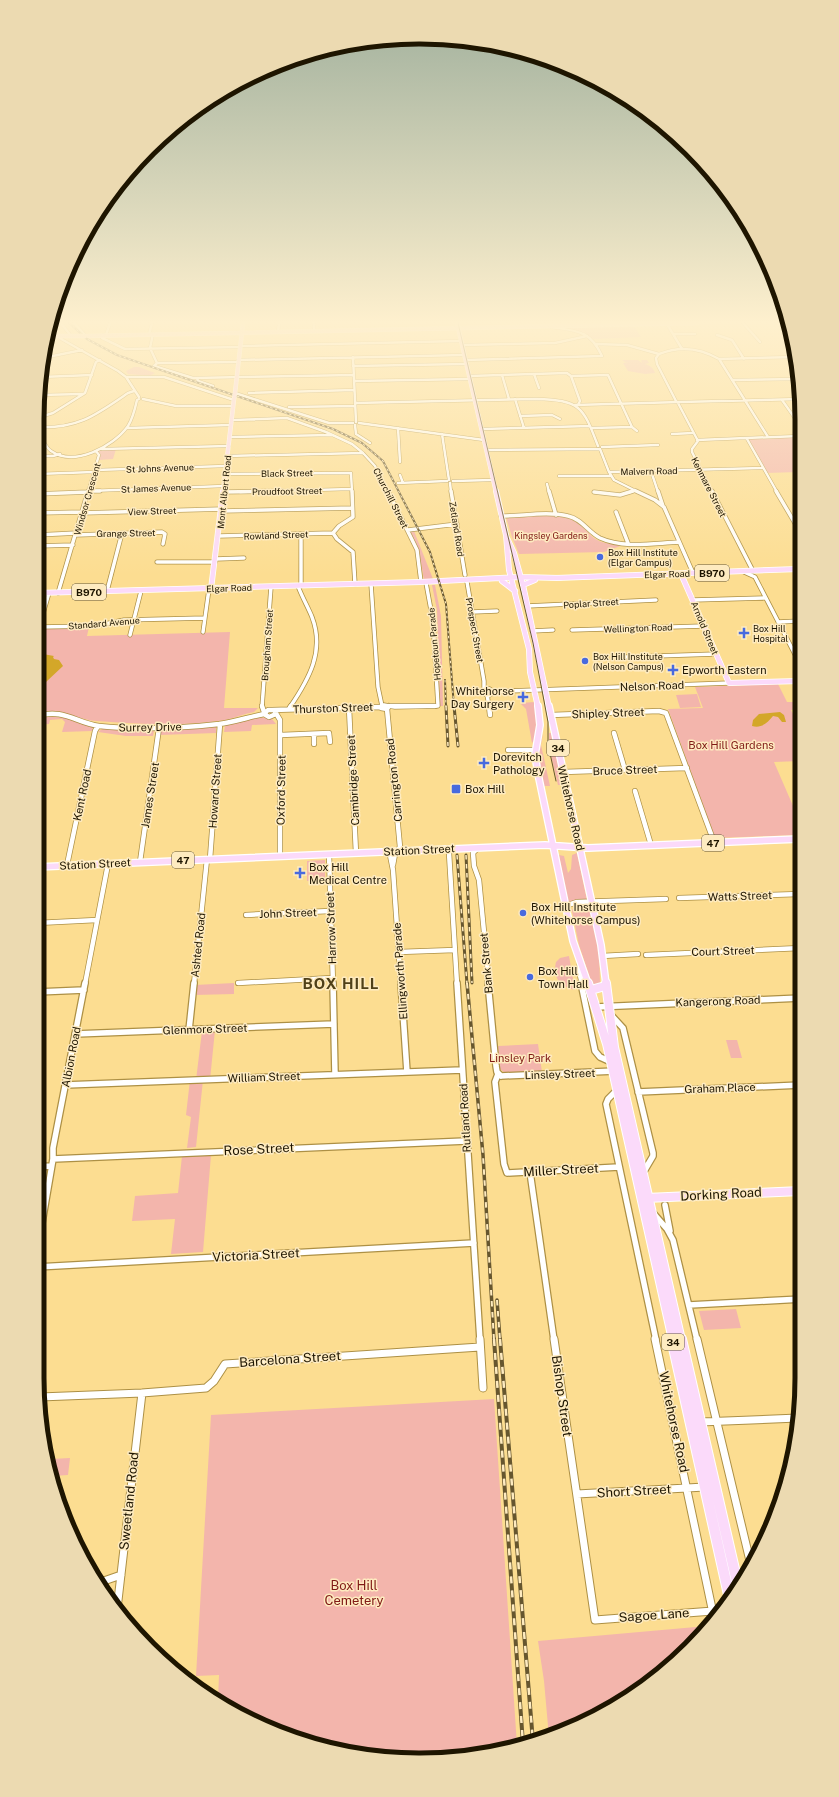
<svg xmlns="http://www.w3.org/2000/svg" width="839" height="1797" viewBox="0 0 839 1797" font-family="'Public Sans',sans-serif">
<rect width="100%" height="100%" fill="#fcdd91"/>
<path fill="#f3b5ac" d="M 634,326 L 641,337 L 594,339 L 563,327 Z
M 622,360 L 638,360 L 642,363 L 641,360 L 647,360 L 649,363 L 645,364 C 649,365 654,368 655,373 L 645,374 L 628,371 L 623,363 L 628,362 L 625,362 Z
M 134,367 L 139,367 L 155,373 L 151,375 L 154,376 L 128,374 L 126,371 Z
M 799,436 L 799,472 L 766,473 L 747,439 Z
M 101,449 L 116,449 L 113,459 L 98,460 L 99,453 L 97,451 Z
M 506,517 C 528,517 556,512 576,521 C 584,525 587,533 594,538 C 603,545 616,544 626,544 L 604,552 L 519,554 L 512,537 Z
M 414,531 L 433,579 L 424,580 L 419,551 L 410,532 Z
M 432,585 L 435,585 L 441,616 L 443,706 L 440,706 L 437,610 Z
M 47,596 L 37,629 L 89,627 L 87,636 L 230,632 L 224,708 L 258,708 L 254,712 C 244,714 234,718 225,720 C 183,727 139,724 97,721 C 78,720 57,707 37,714 L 37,597 Z
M 778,684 L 787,702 L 800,702 L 800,709 L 791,710 L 800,728 L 800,761 L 774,762 L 800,822 L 800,835 L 715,838 L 668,709 L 703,708 L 695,687 Z
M 697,694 L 701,707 L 680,708 L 676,695 Z
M 535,702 C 537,713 540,734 532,743 L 526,709 L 520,703 Z
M 41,716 L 69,718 L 93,727 L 92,731 L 62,732 L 65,722 L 62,719 L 50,720 L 49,724 L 37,725 L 37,718 Z
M 260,717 L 272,719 L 276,724 L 252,725 L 251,731 L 224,732 L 225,726 L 226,724 Z
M 216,726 L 216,733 L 160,735 L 161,731 Z
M 106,728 L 154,730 L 153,736 L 126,736 L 98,732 L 102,729 Z
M 543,733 L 541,745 L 550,786 L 544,786 C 540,765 535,753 543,733 Z
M 549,733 L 552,733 L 562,785 L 558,785 L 549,747 Z
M 577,853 L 587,900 L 568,904 L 559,855 L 564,856 L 568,873 L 571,869 L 572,855 Z
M 325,860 L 325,880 L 307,881 L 307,861 Z
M 581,904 L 587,906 L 590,909 L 599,945 L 600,984 L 595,986 L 592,984 L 579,945 L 572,911 L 574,906 Z
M 569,956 L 575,990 C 560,987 552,977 556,962 L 560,958 Z
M 234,983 L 234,994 L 194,995 L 195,985 Z
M 215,1030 L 210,1080 L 203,1080 L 196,1147 L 187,1148 L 191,1117 L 186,1115 L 190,1080 L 196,1080 L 202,1031 Z
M 726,1040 L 737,1040 L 742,1058 L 731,1058 Z
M 538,1044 L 542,1072 L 505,1073 L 500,1069 L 498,1046 Z
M 211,1155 L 203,1252 L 171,1254 L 175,1219 L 132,1221 L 135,1196 L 178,1193 L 182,1156 Z
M 736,1309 L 741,1328 L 704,1330 L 699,1311 Z
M 494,1399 L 517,1746 L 470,1757 L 345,1753 L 228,1709 L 218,1700 L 219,1675 L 196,1676 L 211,1415 Z
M 70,1458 L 68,1475 L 53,1476 L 51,1459 Z
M 707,1626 L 707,1630 L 611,1709 L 549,1737 L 544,1681 L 538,1641 Z"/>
<path fill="#d3a729" d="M 37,653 L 54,656 L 53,657 L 54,659 L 59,660 L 63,666 L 46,682 L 37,684 Z
M 780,712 L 784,715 L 786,722 L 782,722 L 778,717 L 773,716 C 768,722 762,729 752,726 L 753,720 L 759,714 Z"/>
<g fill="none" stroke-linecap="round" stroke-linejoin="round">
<g stroke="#ad9045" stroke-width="3.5">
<path id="minor-far4" d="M 61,323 L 71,336
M 74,323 L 86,336
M 314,323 L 314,331
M 743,323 L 760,342
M 667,324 L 682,349
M 278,332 L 279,323
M 149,334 L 152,323
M 153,334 L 150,348 L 157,363
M 673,334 L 695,334
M 103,335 L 102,338 L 125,349 L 240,347
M 106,335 L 110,323
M 717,335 L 732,340 L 744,359
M 61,336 L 60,338 L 63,340 L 118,371 L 126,377 L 139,397
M 596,344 L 627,345 L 659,354
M 462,345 L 555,343 L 587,336
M 240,346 L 461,341
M 659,354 C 679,346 700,348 719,359 L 768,437
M 659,354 L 656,358 L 657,364 L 676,401
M 353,357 L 356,422
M 43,358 L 82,350
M 719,359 L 795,357
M 238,360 L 464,355
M 465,360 L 602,356 C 590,330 577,331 551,327
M 157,363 L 154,366 L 193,378 L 354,375
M 157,363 L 238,362
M 353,366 L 466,364
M 534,374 L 539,388
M 502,375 L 509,399
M 469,376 L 567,373 L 571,376 L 608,375 L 632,427 L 637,431
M 571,376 L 580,401 L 578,405
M 41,377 L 92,375
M 126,377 L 164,377 L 234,400
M 197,378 L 198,381 L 213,386
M 732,380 L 799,379
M 354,381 L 470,379
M 235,393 L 329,423 L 353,423
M 249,393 L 354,390
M 39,395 L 83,394
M 143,399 L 176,406 L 233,406
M 515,399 L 524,428
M 782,400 L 799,424
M 680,402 L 799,399
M 355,403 L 536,399 C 581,400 583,407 598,446
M 678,403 L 698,441 L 692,449 L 692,452 L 712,492
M 575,405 L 680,402 L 674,402
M 289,407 L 355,406
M 520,416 L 552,415 L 560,419
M 37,418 L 53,413 L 85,393 L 96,362 L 100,360
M 232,420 L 287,418 L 326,432 L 352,444 L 363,453 L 375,466 L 388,492
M 359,423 L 484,440
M 355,425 L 356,434 L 370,443
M 37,427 C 78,429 96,415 128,393 L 134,391
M 127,428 L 231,425
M 398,428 L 400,462
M 591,428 L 632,427
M 482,429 L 590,426
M 37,430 C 42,436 44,446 51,451 C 74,467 113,447 128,426 C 133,418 135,409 137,400 L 139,399
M 442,434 L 449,480
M 672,434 L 693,433
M 230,437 L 332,435
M 747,439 L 777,492
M 697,440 L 799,436
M 602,447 L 658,445
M 102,449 L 229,446
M 600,449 L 609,472 L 614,480 L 638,492
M 486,450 L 600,449
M 37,456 L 53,456 L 60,454
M 227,456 L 363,453
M 95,470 L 226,466
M 651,471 L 658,492
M 609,472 L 762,468
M 37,474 L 94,472
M 225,474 L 351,473 L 352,492
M 400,475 L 403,483
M 559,476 L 611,476
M 453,481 L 493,480
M 398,483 L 447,481
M 450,483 L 451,492
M 547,484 L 549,492
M 89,491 L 224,486
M 88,492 L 99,455 L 96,451
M 240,492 L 351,489
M 630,492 L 635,490"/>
</g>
<g stroke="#ad9045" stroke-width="5">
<path id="minor-far3" d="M 89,491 L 100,491
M 352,491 L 353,517 L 339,526 L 333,533 L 337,539 L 353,552 L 355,584
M 388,491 L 417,550 L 421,582
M 451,491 L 465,575
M 549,491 L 556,515
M 636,491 L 655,500 L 664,507 L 693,573
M 658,491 L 663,506
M 712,491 L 753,571
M 776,491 L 799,530
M 223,492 L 283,491
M 594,492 L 620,495 L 633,491
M 37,494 L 88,492
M 222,511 L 352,508
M 616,512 L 628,543
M 37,513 L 83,512
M 82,513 L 222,509
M 501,516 C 523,516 547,511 568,516 C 582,519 588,532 600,538 C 624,549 654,543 679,542
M 408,530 L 457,524
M 301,534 L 301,586
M 37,535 L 77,533
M 76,535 L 162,532 L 165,534 L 163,544
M 219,536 L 333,533
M 37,546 L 73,545
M 216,559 L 244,558
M 157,562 L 215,562
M 744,572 L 755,577 L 800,664
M 465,580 L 467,582 L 484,681 L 484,691
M 371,584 L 378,687 L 382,706
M 107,591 L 122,533
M 49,593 L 39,627 L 95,626 L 124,620 L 205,618
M 58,593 L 88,491
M 693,600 L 766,598
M 527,606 L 656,600
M 472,612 L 497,611
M 778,622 L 800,621
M 572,630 L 704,626
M 532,631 L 553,630
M 203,632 L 209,589
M 130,635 L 141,591
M 626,657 L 716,654
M484.5 692a3.5 3.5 0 1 1 7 0a3.5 3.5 0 1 1-7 0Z
M 492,693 L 505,691 L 729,683
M 487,694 L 489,707
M 262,707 L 271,587
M 290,707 C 309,679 325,651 312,617 C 308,607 302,597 298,586
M 378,707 L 381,707
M 382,707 L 384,705 L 395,707 L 438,706 L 433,621 L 426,583"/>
</g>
<g stroke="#ad9045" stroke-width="6">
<path id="minor-far2" d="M 262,706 L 264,712
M 383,706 L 381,708 L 387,709 L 389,706
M 390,706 L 435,706
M 489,706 L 490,715
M 349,708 L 356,853
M 289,709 L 291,706
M 387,709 L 400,847 L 395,854 L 393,865
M 272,710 L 381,707
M 276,714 L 269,717 L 264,714 L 268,710 L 274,710 L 280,720 L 280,856
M 551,715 L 659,711 L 666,713 L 714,842
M 37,716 C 64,708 76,723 99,726 C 136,730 182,728 219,724 C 234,722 249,717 264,714
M 614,733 L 625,770
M 314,734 L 314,744
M 281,735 L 329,733 L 330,742
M 508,750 L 535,750
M 563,772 L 687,768
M 635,791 L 651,845
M 478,848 L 473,853 L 474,866 L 479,880 L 489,984
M 452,849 L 449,853 L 457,984
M 387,852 L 390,855 L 393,870 L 401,984
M 329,854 L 333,984
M 210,859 L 220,724
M 140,862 L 159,728
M 67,865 L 95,731 L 98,726
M 679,898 L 800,894
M 565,906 L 577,902 L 666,899
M 246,915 L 330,911
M 37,923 L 97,920
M 399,952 L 455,950
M 646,955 L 801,948
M 602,956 L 638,954
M 580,962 L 579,971 L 582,984
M 37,975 L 40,960
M 238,983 L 332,978
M 85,984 L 108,864
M 194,984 L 207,859"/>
</g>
<g stroke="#ad9045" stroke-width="8">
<path id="minor-far1" d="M 333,983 L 335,1074
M 401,983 L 407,1072
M 457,983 L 480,1340
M 488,983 L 496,1066 L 497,1072 L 501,1076
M 581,983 L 595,1051 L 600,1057 L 611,1062
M 37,992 L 84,990
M 596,1007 L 801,998
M 610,1014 L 623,1028 L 653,1153 L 653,1156 L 643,1173
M 189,1030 L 194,983
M 75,1034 L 334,1024
M 498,1074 L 495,1082 L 504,1164 L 507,1173 L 619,1167
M 501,1076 L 615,1071
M 65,1085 L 462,1070
M 617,1090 L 608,1099 L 606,1104 L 656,1340
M 638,1092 L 801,1085
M 53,1159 L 466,1141
M 37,1167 L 51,1166
M 530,1172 L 554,1340
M 665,1205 L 670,1231
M 653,1213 L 667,1229 L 673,1240 L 697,1340
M 37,1252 L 53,1159 L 53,1148 L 85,983
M 37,1267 L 474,1243
M 689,1305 L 802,1299"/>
</g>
<g stroke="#ad9045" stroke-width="9">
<path id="minor" d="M 480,1339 L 483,1388
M 554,1339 L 595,1620 L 713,1611
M 655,1339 L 714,1618
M 697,1339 L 750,1561
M 40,1397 L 142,1393 L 206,1388 L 214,1381 L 225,1364 L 480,1347
M 700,1422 L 798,1418
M 577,1494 L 705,1487
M 98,1583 L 121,1575
M 117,1609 L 142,1393"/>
</g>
<g stroke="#fff" stroke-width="4.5">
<path id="major-far4" d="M 457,323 L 496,492
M 47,336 L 71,336
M 86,336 L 698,323
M 235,393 L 243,323
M 223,492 L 234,399"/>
</g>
<g stroke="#fff" stroke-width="6">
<path id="major-far3" d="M 496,491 L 506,535 L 509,570 L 529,649 L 530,672 L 538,707
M 507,538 L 514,553 L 523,585 L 549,707
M 681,574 L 729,683 L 800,681
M 556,578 L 799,569
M 502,581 L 515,591
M 523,585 L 535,580
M 211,589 L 223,491
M 37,593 L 421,582 L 520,577 L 559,578"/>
</g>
<g stroke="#fff" stroke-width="8">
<path id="major-far2" d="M 538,706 L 540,725 L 535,755 L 538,774 L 573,941 L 588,984
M 549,706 L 601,945 L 606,984
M 37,867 L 545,845 L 588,848 L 800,839"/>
</g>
<g stroke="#fff" stroke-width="10">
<path id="major-far1" d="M 588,983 L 607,1044 L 673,1340
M 606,983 L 614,1047 L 681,1340
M 591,990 L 605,986
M 646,1198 L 801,1191"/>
</g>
<g stroke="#fff" stroke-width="12">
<path id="major" d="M 672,1339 L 729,1595
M 681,1339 L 737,1582"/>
</g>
<use href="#minor-far4" stroke="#fff" stroke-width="2.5"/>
<use href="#minor-far3" stroke="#fff" stroke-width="3.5"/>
<use href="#minor-far2" stroke="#fff" stroke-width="4.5"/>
<use href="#minor-far1" stroke="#fff" stroke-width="5.5"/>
<use href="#minor" stroke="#fff" stroke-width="7"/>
<use href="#major-far4" stroke="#fbdafa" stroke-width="3.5"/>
<use href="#major-far3" stroke="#fbdafa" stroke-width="4.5"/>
<use href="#major-far2" stroke="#fbdafa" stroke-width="5.5"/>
<use href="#major-far1" stroke="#fbdafa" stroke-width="8"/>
<use href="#major" stroke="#fbdafa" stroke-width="10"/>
<path stroke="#66562f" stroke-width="1" d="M 458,323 L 533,643 L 548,722 L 548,744 L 556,781"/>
<g stroke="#66562f" stroke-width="2">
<path id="rail-far3" d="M 69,323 L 87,339 L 117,355 L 333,429 L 362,443 L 383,461 L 430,552 L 446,604 L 454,707
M 445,680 L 446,707"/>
</g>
<g stroke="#66562f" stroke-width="3">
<path id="rail-far2" d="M 446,706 L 448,746
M 454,706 L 458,746
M 457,855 L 467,984
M 466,855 L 472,983"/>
</g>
<g stroke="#66562f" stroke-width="3.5">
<path id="rail-far1" d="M 467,983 L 483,1155 L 494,1340
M 497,1300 L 500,1340"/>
</g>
<g stroke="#66562f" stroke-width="4">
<path id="rail" d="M 494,1339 L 523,1744
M 500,1339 L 533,1742"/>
</g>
<use href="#rail-far3" stroke="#feebc0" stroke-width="1" stroke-dasharray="2.5" stroke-linecap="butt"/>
<use href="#rail-far2" stroke="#feebc0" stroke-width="1.5" stroke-dasharray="4.5" stroke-linecap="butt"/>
<use href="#rail-far1" stroke="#feebc0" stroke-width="2" stroke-dasharray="5.5" stroke-linecap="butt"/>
<use href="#rail" stroke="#feebc0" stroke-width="2.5" stroke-dasharray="7" stroke-linecap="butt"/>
<g stroke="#fff" stroke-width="4.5" stroke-linecap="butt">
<path id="major-bridge" d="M 71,336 L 86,336
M 234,399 L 235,393"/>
</g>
<use href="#major-bridge" stroke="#fbdafa" stroke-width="3.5"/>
</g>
<linearGradient id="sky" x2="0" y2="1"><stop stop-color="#9faf9c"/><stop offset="0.56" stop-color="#fef0ce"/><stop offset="1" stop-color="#fef0ce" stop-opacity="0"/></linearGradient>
<rect width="839" height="575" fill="url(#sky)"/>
<g fill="#486ade" stroke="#feebc0" stroke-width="1.5">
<circle cx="600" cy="557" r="4"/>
<path d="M742 627h4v4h4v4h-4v4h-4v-4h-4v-4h4z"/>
<circle cx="585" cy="661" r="4"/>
<path d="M671 664h4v4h4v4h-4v4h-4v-4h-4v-4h4z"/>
<path d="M521 691h4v4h4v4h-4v4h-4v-4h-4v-4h4z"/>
<path d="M482 757h4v4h4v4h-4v4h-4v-4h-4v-4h4z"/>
<rect x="451" y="784" width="10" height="10" rx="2"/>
<path d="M298 867h4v4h4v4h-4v4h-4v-4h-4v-4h4z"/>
<circle cx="523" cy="913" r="4"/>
<circle cx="530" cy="977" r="4"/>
</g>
<g text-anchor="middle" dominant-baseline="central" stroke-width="3" stroke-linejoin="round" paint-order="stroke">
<g font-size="9" fill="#1e1500" stroke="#feebc0">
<text transform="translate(160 468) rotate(-2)">St Johns Avenue</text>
<text transform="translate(649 471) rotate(-1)">Malvern Road</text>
<text transform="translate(287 473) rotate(-1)">Black Street</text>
<text transform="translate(709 487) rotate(63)">Kenmare Street</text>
<text transform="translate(156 488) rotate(-2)">St James Avenue</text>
<text transform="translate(287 491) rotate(-1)">Proudfoot Street</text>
<text transform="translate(224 492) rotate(-84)">Mont Albert Road</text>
<text transform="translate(391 498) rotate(63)">Churchill Street</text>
<text transform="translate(87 499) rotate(-74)">Windsor Crescent</text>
<text transform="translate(152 511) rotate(-2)">View Street</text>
<text transform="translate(457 529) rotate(81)">Zetland Road</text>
<text transform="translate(126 533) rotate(-1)">Grange Street</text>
<text transform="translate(276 535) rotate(-2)">Rowland Street</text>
<text transform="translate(667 574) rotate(-2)">Elgar Road</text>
<text transform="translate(229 588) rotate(-2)">Elgar Road</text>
<text transform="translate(591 603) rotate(-4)">Poplar Street</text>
<text transform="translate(104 623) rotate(-5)">Standard Avenue</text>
<text transform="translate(638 628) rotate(-2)">Wellington Road</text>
<text transform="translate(705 628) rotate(67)">Arnold Street</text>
<text transform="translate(475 630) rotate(80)">Prospect Street</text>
<text transform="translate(434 644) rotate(-95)">Hopetoun Parade</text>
<text transform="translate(267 645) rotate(-86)">Brougham Street</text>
</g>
<g font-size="9" fill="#801a16" stroke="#feebc0">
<text x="551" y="535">Kingsley Gardens</text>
</g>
<g font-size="9" fill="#1e1500" stroke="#feebc0" text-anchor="start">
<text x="608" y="552">Box Hill Institute<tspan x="608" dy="10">(Elgar Campus)</tspan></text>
<text x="753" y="628">Box Hill<tspan x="753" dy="10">Hospital</tspan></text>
<text x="593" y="656">Box Hill Institute<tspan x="593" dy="10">(Nelson Campus)</tspan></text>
</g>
<g fill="#feebc0" stroke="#61553a" stroke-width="1">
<rect x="695" y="565" width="34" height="16" rx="3"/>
<rect x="72" y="584" width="34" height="16" rx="3"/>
<rect x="547" y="740" width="22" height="16" rx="3"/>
<rect x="702" y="835" width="22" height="16" rx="3"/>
<rect x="172" y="852" width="22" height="16" rx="3"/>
<rect x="662" y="1334" width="22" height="16" rx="3"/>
</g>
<g font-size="10" font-weight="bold" fill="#1e1500">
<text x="712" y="573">B970</text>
<text x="89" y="592">B970</text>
<text x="558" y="748">34</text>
<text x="713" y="843">47</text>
<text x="183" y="860">47</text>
<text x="673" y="1342">34</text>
</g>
<g font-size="11" fill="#1e1500" stroke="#feebc0" text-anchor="start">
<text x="682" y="670">Epworth Eastern</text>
<text x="514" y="691" text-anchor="end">Whitehorse<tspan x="514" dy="13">Day Surgery</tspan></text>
<text x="493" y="757">Dorevitch<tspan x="493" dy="13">Pathology</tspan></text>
<text x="465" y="789">Box Hill</text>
<text x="309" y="867">Box Hill<tspan x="309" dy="13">Medical Centre</tspan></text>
<text x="531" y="907">Box Hill Institute<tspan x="531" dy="13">(Whitehorse Campus)</tspan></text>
<text x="538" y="971">Box Hill<tspan x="538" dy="13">Town Hall</tspan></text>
</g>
<g font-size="11" fill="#1e1500" stroke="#feebc0">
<text transform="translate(652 686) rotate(-2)">Nelson Road</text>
<text transform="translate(333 708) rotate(-2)">Thurston Street</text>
<text transform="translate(608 713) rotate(-2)">Shipley Street</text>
<text transform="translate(150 727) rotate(-1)">Surrey Drive</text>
<text transform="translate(625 770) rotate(-2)">Bruce Street</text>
<text transform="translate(353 780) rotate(-93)">Cambridge Street</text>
<text transform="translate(394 780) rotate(-96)">Carrington Road</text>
<text transform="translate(281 790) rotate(-89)">Oxford Street</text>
<text transform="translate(215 791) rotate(-86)">Howard Street</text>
<text transform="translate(82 795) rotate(-78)">Kent Road</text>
<text transform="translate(150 795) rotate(-81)">James Street</text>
<text transform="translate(571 808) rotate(77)">Whitehorse Road</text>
<text transform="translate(419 850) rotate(-3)">Station Street</text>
<text transform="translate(95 864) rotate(-3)">Station Street</text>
<text transform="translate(740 896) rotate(-2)">Watts Street</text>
<text transform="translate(288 913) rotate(-2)">John Street</text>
<text transform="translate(331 928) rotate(-92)">Harrow Street</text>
<text transform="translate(198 945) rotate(-84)">Ashted Road</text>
<text transform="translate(723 951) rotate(-2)">Court Street</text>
<text transform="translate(486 963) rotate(-95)">Bank Street</text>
<text transform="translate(400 971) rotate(-94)">Ellingworth Parade</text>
<text transform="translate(718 1001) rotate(-2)">Kangerong Road</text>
<text transform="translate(205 1029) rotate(-2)">Glenmore Street</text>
<text transform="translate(71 1057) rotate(-79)">Albion Road</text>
<text transform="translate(560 1074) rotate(-2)">Linsley Street</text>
<text transform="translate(264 1077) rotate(-2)">William Street</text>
<text transform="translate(720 1088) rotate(-2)">Graham Place</text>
<text transform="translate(465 1118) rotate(-93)">Rutland Road</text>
</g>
<g font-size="11" fill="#801a16" stroke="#feebc0">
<text x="731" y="745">Box Hill Gardens</text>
<text x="520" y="1058">Linsley Park</text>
</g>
<g font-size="13" fill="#1e1500" stroke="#feebc0">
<text transform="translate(259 1149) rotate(-3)">Rose Street</text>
<text transform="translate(561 1170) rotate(-3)">Miller Street</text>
<text transform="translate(721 1194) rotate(-3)">Dorking Road</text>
<text transform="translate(256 1255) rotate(-3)">Victoria Street</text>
<text transform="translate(290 1359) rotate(-4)">Barcelona Street</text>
<text transform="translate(562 1396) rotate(82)">Bishop Street</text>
<text transform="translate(674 1422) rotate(78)">Whitehorse Road</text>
<text transform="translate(634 1491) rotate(-3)">Short Street</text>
<text transform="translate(129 1501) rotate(-84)">Sweetland Road</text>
<text transform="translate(654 1615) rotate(-4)">Sagoe Lane</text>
</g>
<g font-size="13" fill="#801a16" stroke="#feebc0">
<text x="354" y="1585">Box Hill<tspan x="354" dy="15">Cemetery</tspan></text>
</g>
<g font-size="15" font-weight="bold" letter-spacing="1" fill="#4f4018" stroke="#feebc0">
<text x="341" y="983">BOX HILL</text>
</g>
</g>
<path d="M0 0H839V1797H0ZM419 44H420A375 375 0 0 1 795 419V1378A375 375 0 0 1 420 1753H419A375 375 0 0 1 44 1378V419A375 375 0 0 1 419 44Z" fill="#ecdab1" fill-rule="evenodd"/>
<path fill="none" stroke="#1e1500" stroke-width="5" d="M419 44H420A375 375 0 0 1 795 419V1378A375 375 0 0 1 420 1753H419A375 375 0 0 1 44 1378V419A375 375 0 0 1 419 44Z"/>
</svg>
